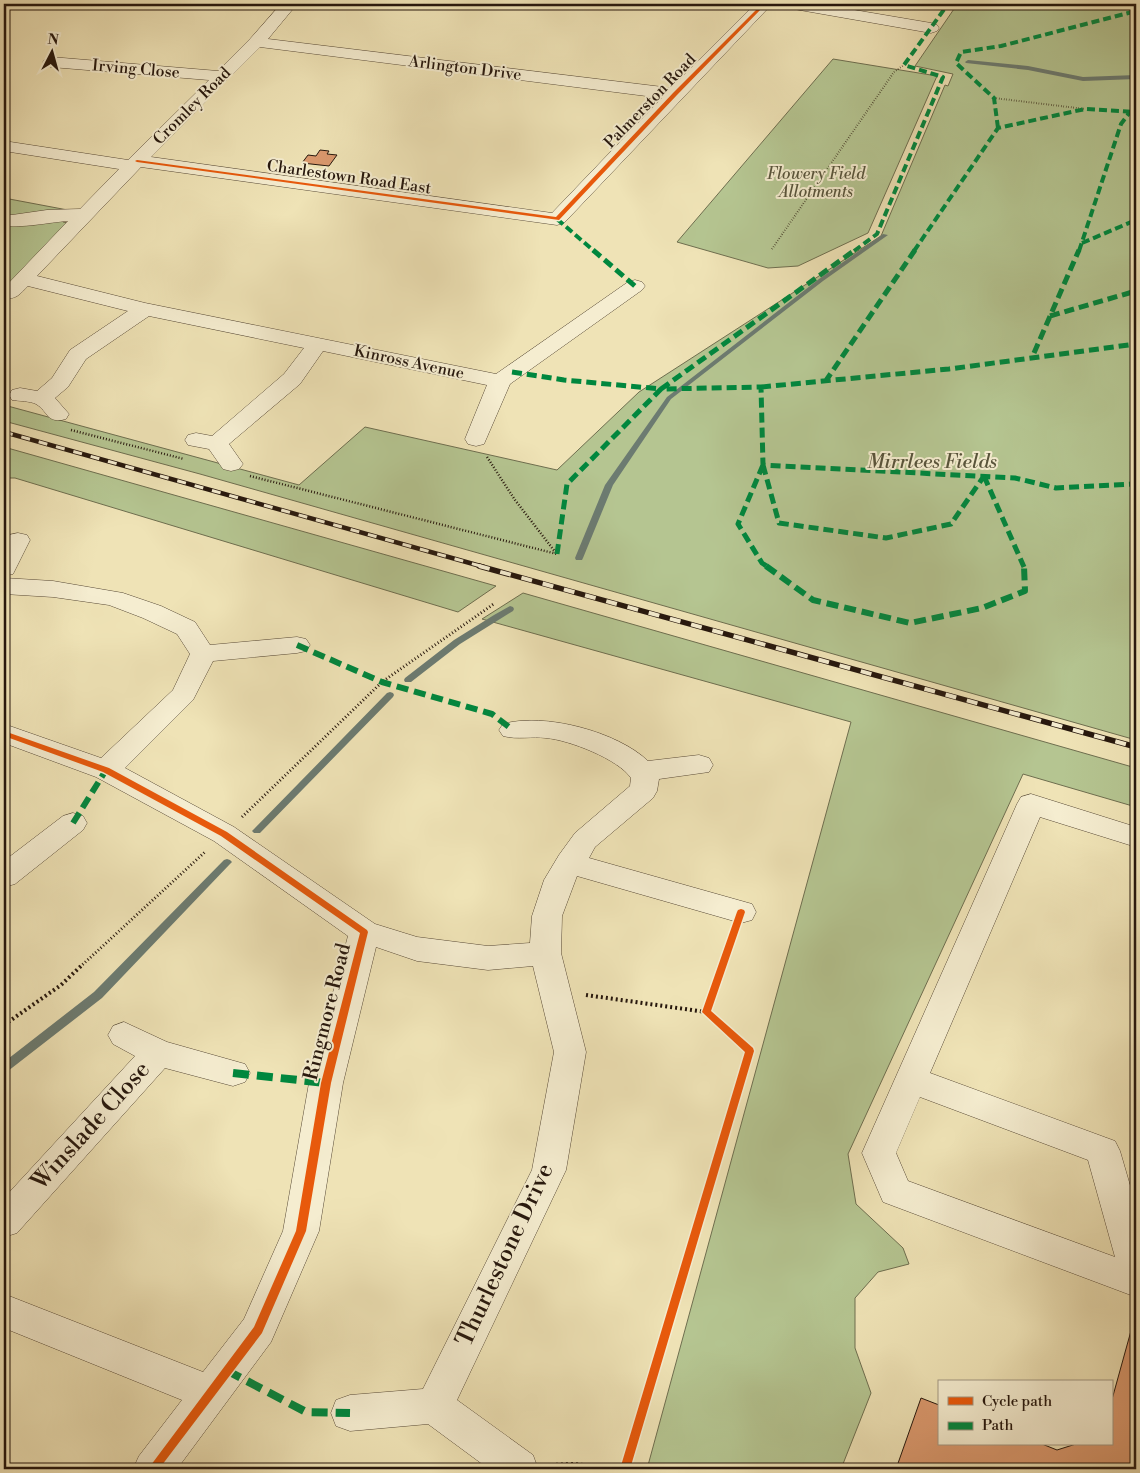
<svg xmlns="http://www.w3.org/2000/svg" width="1140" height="1473" viewBox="0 0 1140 1473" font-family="'Libre Bodoni',serif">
<rect width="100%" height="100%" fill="#efe3b6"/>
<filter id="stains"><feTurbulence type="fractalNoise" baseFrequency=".004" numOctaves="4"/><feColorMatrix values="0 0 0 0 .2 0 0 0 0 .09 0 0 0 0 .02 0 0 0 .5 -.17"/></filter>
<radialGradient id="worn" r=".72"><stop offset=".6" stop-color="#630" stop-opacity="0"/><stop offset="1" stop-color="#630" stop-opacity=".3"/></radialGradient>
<path fill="#b5c591" stroke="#6e6e4f" d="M 960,4 L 1136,4 L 1136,740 L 200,474 L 4,421 L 4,405 L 299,485 L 365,427 L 557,470 L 639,392 L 881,236 L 945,85 L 948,86 L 953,74 L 915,66 L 956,6 Z
M 833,59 L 937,76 L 868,233 L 798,266 L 768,268 L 677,242 Z
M 4,198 L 73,211 L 63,222 L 68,223 L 4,291 Z
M 4,447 L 496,586 L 458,612 L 15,478 L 4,478 Z
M 523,593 L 1136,768 L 1136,807 L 1023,774 L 848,1154 L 856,1204 L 903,1248 L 909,1264 L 878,1272 L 855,1298 L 855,1348 L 871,1393 L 841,1469 L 647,1469 L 851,722 L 482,619 Z"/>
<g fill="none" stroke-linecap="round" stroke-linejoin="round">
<path fill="#6c7b71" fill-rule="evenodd" d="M 968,60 L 1028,66 L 1083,77 L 1136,75 L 1136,79 L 1083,81 L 1028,70 L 966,63 L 965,62 Z
M 883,234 L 888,235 L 823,281 L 671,399 L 613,485 L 583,558 L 582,560 L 576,560 L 575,558 L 605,485 L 667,397 L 819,279 Z
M 510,606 L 513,607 L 514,609 L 513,611 L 460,644 L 411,682 L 405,682 L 404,680 L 405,678 L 454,640 L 494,615 Z
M 390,692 L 393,693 L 394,695 L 393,697 L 260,833 L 254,833 L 252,831 L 254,829 L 387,693 Z
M 227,859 L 230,860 L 232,862 L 230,864 L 102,998 L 8,1071 L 4,1072 L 4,1062 L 94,992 L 224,860 Z"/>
</g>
<path fill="#db996e" stroke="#26170d" d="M 320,150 L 329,151 L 327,154 L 337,155 L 329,166 L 302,163 L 308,155 L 316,156 Z
M 1134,1320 L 1136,1321 L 1136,1469 L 896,1469 L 921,1398 L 939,1405 L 939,1444 L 1042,1444 L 1057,1450 L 1076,1444 L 1111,1444 L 1111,1403 Z"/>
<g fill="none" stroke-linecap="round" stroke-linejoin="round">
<g stroke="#584a37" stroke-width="1">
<path id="minor" d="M 281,4 L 297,4 L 268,39 L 671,88 L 755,4 L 772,4 L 564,223 L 557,225 L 141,167 L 37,276 L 145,303 L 496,374 L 628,282 L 635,280 L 642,282 L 645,286 L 642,290 L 510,384 L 484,444 L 476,446 L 468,444 L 465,439 L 487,385 L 323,351 L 300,384 L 229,444 L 243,464 L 239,469 L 231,471 L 223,469 L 209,449 L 188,445 L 185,440 L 188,435 L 196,433 L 212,436 L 284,374 L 304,348 L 149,316 L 86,359 L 68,387 L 55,398 L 69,414 L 66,419 C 46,424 49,412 36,404 C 30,401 19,401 12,400 L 9,395 L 12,390 L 20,388 L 37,391 L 52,378 L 70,350 L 128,311 L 28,286 C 20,294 16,300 4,298 L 4,288 L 68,221 C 50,222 20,229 4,225 L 4,213 L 12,215 L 47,210 L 80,209 L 119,169 L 4,151 L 4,141 L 128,160 L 209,80 L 51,67 L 45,65 L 43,62 L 45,59 L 51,57 L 218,71 L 250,39 ZM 260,47 L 662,98 L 552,213 L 151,157 Z
M 786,4 L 819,4 L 931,23 L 937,25 L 939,28 L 937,31 L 931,33 L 794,9 L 789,7 Z
M 18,533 L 27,535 L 30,540 L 13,574 L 4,576 L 4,544 L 9,535 Z
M 4,578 L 53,581 L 123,593 L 161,606 L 195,622 L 210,645 L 297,637 L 306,639 L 310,645 L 306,651 L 297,653 L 213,661 L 193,700 L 125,768 L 234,827 L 375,924 L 417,937 L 488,946 L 530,943 L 532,916 L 544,880 L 559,855 L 575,833 L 630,786 L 631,778 C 618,759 569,740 546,738 C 532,736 518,740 503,736 L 499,730 L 503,724 C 544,712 618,732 648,761 L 699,755 L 709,758 L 713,765 L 709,772 L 659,779 L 657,791 L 653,798 L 595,847 L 589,858 L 752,904 L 756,912 L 752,920 L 741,923 L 577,876 L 562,916 L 561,953 L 586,1052 L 566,1170 L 457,1400 L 533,1455 L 538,1469 L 489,1469 L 428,1424 L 350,1431 L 336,1426 L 331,1413 L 336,1400 L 350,1395 L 423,1389 L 532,1170 L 554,1052 L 533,966 L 488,970 L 417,961 L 376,947 L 343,1083 L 319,1231 L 271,1342 L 177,1469 L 133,1469 L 139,1456 L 182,1400 L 4,1328 L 4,1294 L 203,1372 L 244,1319 L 283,1231 L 309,1083 L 348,936 L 214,841 L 96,777 L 4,743 L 4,724 L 101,758 L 173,690 L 190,654 L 177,634 L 143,618 L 109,605 L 53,597 L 4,594 Z
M 1031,794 L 1136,827 L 1136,847 L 1040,817 L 930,1073 L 1115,1141 L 1120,1151 L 1136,1206 L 1136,1297 L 883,1202 L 862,1153 L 1017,804 L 1021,797 ZM 920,1097 L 1088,1160 L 1115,1257 L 908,1181 L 896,1153 Z
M 73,813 L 83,816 L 87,823 L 83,830 L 15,884 L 4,887 L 4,861 L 63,816 Z
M 124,1022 L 167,1042 L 245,1064 L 250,1073 L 245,1082 L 233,1086 L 165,1068 L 17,1233 L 4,1237 L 4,1198 L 135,1056 L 113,1044 L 108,1035 L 113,1026 Z"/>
</g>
<path stroke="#26170d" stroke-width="2" stroke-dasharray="0.5 2" stroke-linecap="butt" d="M 994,98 L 1085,109
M 772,249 L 894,72 L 904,65"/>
<path stroke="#26170d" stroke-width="2.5" stroke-dasharray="1 2" stroke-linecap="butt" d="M 71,430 L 184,459
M 487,457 L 515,500 L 556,553
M 250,476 L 557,554"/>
<path stroke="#26170d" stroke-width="3" stroke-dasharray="1 2.5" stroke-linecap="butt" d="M 242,817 L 382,682 L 495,603
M 80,967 L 205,852"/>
<path stroke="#26170d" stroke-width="4" stroke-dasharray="2 3" stroke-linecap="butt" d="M 586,995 L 706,1012
M 4,1025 L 61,985 L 81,966
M 551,1465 L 574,1464 L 625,1469"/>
<use href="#minor" fill="#f5edd0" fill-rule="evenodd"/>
<g stroke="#26170d" stroke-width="4.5">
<path id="rail-far1" d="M 4,432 L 484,567"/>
</g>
<g stroke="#26170d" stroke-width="5.5">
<path id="rail" d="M 479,566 L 1136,747"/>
</g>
<use href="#rail-far1" stroke="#f5edd0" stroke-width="3" stroke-dasharray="9" stroke-linecap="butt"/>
<use href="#rail" stroke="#f5edd0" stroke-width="4" stroke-dasharray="11" stroke-linecap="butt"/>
<path stroke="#00873e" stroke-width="4" stroke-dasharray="8 4" stroke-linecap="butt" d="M 4,6 L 6,4
M 998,128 L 994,98 L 956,63 L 961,52 L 1001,46 L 1136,11
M 557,219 L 594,251
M 1082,243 L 1136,220
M 854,251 L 877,234 L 943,77 L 904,65 L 948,4
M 914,251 L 998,128 L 1085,109 L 1136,112
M 1079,251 L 1121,124 L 1130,112"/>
<path stroke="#00873e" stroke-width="5" stroke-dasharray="10 5" stroke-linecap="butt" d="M 593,250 L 635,286
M 1050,316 L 1136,291
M 1034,353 L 1079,250
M 512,372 L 564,380 L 661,389 L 855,250
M 825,382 L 915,250
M 761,387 L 949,369 L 1136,344
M 763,465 L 738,524 L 762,563 L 768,567
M 763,465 L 779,523 L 886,538 L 951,524 L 984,476
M 984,476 L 1024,567
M 557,554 L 567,484 L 661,389 L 761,387 L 763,465 L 1015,478 L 1056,488 L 1136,484"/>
<path stroke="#00873e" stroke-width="6" stroke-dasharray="12 6" stroke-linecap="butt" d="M 766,566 L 813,600 L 910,623 L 982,608 L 1025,591 L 1024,566
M 297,645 L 382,682 L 492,714 L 513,730
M 73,823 L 106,770"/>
<path stroke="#00873e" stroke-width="8" stroke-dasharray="16 8" stroke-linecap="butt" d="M 233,1073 L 326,1083
M 226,1370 L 306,1412 L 350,1413"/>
<g stroke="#f5edd0" stroke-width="3">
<path id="cycleway" d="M 762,4 L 766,4 L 677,95 L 559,220 L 137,162 L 135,161 L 137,160 L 556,217 L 673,93 Z
M 4,731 L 109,768 L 227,832 L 367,930 L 368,932 L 331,1083 L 306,1231 L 262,1333 L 159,1469 L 148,1469 L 254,1327 L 296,1231 L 321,1083 L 360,933 L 221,836 L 103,772 L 4,736 Z
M 741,909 L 744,910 L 745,912 L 711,1011 L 753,1048 L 754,1051 L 630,1469 L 620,1469 L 745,1052 L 702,1012 L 737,912 L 738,910 Z"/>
</g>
<use href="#cycleway" fill="#e8590c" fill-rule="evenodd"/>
</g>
<g text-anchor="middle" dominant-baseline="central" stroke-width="4" stroke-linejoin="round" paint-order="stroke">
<g font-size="16" fill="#26170d" stroke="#f5edd0">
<text transform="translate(465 68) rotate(7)">Arlington Drive</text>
<text transform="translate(136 69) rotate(5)">Irving Close</text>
<text transform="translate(650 101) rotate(-46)">Palmerston Road</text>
<text transform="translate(192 106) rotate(-45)">Cromley Road</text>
<text transform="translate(349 177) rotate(8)">Charlestown Road East</text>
<text transform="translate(409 362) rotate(12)">Kinross Avenue</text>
</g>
<g font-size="16" font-style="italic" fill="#58543b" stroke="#f5edd0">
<text x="816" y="174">Flowery Field<tspan x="816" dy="18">Allotments</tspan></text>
</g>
<g font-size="20" font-style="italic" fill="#58543b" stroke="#f5edd0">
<text x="932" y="462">Mirrlees Fields</text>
</g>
<g font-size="20" fill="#26170d" stroke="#f5edd0">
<text transform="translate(328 1012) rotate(-76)">Ringmore Road</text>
</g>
<g font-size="24" fill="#26170d" stroke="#f5edd0">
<text transform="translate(91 1126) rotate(-48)">Winslade Close</text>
<text transform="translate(505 1255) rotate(-65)">Thurlestone Drive</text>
</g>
</g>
<rect width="1140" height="1473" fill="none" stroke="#efe3b6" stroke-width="20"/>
<rect x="5" y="5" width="1130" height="1463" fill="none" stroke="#26170d" stroke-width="2.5"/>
<rect x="10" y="10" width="1120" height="1453" fill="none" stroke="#26170d"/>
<rect x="938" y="1380" width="175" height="65" fill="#f5edd0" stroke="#a29782"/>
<rect x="948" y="1397" width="25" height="8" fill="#e8590c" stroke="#a29782"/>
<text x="982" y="1406" font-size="15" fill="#26170d">Cycle path</text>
<rect x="948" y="1422" width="25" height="8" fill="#00873e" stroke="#a29782"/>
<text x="982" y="1430" font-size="15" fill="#26170d">Path</text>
<g transform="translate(52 52) rotate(6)" stroke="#f5edd0" stroke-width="4" paint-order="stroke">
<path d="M0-4L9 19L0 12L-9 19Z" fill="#26170d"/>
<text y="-8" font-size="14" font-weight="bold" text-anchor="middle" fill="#26170d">N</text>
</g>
<rect width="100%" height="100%" filter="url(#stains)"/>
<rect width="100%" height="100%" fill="url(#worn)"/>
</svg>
